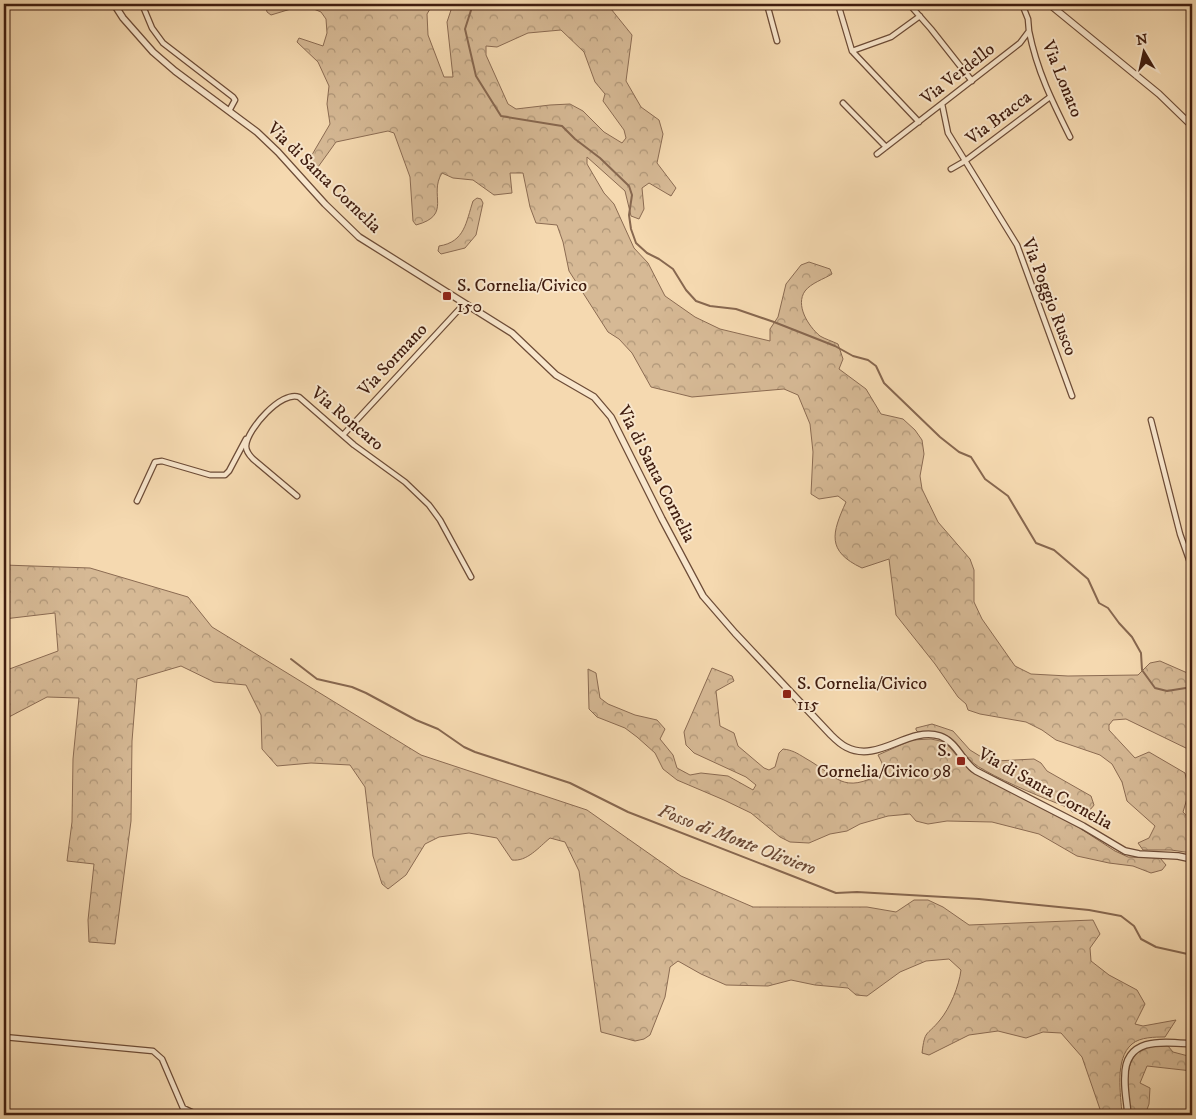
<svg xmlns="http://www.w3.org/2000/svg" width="1196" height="1119" viewBox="0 0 1196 1119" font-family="'IM FELL DW Pica',serif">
<defs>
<pattern id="forest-crowns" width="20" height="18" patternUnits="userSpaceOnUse" patternTransform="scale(1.25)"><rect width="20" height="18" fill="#d6b995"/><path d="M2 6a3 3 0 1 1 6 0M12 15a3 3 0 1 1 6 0" fill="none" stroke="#af9678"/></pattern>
</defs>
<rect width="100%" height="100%" fill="#f5d9b0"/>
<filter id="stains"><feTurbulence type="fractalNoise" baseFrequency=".004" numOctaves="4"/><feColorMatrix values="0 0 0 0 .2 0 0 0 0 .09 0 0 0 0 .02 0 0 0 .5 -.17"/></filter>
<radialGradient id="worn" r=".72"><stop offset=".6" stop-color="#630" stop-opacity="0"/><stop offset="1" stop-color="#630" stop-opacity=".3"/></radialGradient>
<path fill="url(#forest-crowns)" stroke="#8b6b52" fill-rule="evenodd" d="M 265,4 L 433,4 L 427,14 L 428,35 L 444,77 L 453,77 L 447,22 L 453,4 L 545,4 L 552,6 L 554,4 L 607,4 L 632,35 L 626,81 L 641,107 L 659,120 L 663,134 L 657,163 L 676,188 L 671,196 L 649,183 L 642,188 L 644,209 L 639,219 L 631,216 L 625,191 L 587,157 L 587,164 L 604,193 L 614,204 L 634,248 L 648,263 L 665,296 L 695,317 L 720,329 L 770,341 L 770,329 L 778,317 L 786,284 L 801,265 L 809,262 L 830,269 L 832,274 C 824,279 811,283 805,291 C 795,305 808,326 820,336 C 825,339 832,341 838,344 L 843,359 L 839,369 L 866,389 L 881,414 L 903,419 L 915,430 L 922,440 L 924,454 L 920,476 L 922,489 L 938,522 L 970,559 L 974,570 L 974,602 L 982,619 L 1015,666 L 1031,674 L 1068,676 L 1138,675 L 1150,663 L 1160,661 L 1192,675 L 1192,751 L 1126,719 L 1113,720 L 1109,725 L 1109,730 L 1135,758 L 1149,752 L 1185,773 L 1189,792 L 1183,812 L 1192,822 L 1192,853 L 1171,850 L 1143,850 L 1138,843 L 1149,838 L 1155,826 L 1127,801 L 1122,782 L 1112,764 L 1100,755 L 1056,740 L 1042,730 L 1026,722 L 980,714 L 968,710 L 966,704 L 958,697 L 935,664 L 896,615 L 889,559 L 862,568 C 826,551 832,533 846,502 L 838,496 L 819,499 L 811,494 L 813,452 L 810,424 L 798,395 L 784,389 L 692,397 L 651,387 L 632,353 L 619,339 L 608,332 L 569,271 L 563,242 L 557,225 L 536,223 L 530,207 L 523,173 L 510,173 L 512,193 L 494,195 L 473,180 L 453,178 L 442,173 C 428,195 453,215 416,225 L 413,221 L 410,177 L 394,133 L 388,131 L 336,142 L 313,174 L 306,165 L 330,124 L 327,104 L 329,86 L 318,62 L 297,42 L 299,38 L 323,46 L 327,33 L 326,19 L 321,12 L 304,5 L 271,15 L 267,12 ZM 561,30 L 584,52 L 595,82 L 605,94 L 603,101 L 624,130 L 626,138 L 622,143 L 604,132 L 583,111 L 570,104 L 550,105 L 516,109 L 508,104 L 486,55 L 486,46 L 497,47 L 528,33 Z
M 477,198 L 481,199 L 483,203 L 476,235 L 465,248 L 441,254 L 438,251 L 439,246 C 465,242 466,222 473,201 Z
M 4,565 L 90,568 L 188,597 L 212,627 L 421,755 L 587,810 L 681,876 L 753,907 L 867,907 L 896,912 L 914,900 L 928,900 L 943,907 L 969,925 L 1093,920 L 1100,934 L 1090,948 L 1091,961 L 1109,975 L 1137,990 L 1145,1004 L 1135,1024 L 1143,1026 L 1176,1020 L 1165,1037 C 1155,1037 1140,1037 1132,1044 C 1114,1059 1121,1095 1122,1115 L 1102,1115 L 1082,1057 L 1061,1033 L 1043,1032 L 1026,1038 L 998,1031 L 969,1035 L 929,1055 L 922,1053 C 925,1029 926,1037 940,1020 C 950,1008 959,986 961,970 L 949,959 L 926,961 L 900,972 L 867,996 L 856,995 L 848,988 L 815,985 L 791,980 L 768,986 L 726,985 L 701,974 L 678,961 L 670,967 L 665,997 L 650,1035 L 644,1039 L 635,1041 L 601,1032 L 579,871 L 565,842 L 550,838 C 539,847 527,862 512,860 L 497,838 L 469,833 L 439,837 L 425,844 L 406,875 L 388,889 L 382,884 L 373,856 L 365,787 L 350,765 L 311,763 L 277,766 L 262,749 L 261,715 L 246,685 L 214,682 L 181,666 L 137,679 L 132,741 L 131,821 L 115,944 L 89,942 L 88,920 L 94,864 L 67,861 L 72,822 L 73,759 L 79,698 L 47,697 L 7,718 L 4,721 L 4,671 L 58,651 L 55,613 L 4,619 Z
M 712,668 L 732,676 L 734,681 L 716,691 L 720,726 L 734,733 L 738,746 L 764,768 L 769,770 L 775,767 L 779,753 L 783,749 C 792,750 797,753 805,758 C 839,777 841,795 883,773 L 882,763 L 878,755 L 912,740 L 931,739 L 945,742 L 970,771 L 1078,827 L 1115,851 L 1128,857 L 1160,858 L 1166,865 L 1162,870 L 1151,873 L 1133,866 L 1109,863 L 1077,856 L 1039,834 L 992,822 L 947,821 L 928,824 L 916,821 L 910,814 L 888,816 L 860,824 L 847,831 L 830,834 L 809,843 L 790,842 L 780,837 L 751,813 L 724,800 L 677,780 L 663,769 L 655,753 L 637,737 L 625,728 L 597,717 L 589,709 L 588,669 L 596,673 L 600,698 L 608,704 L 635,715 L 657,720 L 665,729 L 660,739 L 673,755 L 677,768 L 690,775 L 701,773 L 728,776 L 753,790 L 756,785 L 746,777 L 694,753 L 686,745 L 684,732 Z
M 932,724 L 953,731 L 970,750 L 983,758 L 996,761 L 1034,759 L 1041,763 L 1047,771 L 1091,796 L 1094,805 C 1089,814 1081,810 1072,812 L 1069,808 C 1041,797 1011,785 984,770 C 952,753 965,729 918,732 L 916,730 L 916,728 Z
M 1152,1046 L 1168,1046 L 1173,1052 L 1192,1057 L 1192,1071 L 1147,1066 L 1140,1083 L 1150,1088 L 1149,1104 L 1145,1115 L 1130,1115 C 1129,1096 1121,1063 1141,1050 C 1144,1048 1149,1048 1152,1046 Z"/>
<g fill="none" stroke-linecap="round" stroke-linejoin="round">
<path stroke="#87674f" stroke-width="2" d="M 473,4 L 465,29 L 476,76 L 501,116 L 562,126 L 575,139 L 600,158 L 629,186 L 632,195 L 629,215 L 631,229 L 636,243 L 647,253 L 659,259 L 673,269 L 686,290 L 696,301 L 710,306 L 736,309 L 774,322 L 835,346 L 853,356 L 868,360 L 876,366 L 884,383 L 940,437 L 959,452 L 971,457 L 985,479 L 1008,496 L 1036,543 L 1054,550 L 1088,579 L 1099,603 L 1108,608 L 1119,623 L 1132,637 L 1141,653 L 1142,670 L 1155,688 L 1167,691 L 1192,687
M 291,659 L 317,679 L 352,687 L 366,693 L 416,720 L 438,729 L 464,747 L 475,752 L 570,783 L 628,812 L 836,893 L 857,892 L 979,899 L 1089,910 L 1121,916 L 1134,926 L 1141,939 L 1156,947 L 1192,955"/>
<g stroke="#6d4c37" stroke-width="7">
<path id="minor" d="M 142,4 L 152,28 L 163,43 L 233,97 L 235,100 L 229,111
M 767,4 L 777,41
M 838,4 L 852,51 L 919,122
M 909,4 L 931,29 L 972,81
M 1029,31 C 1037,71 1052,101 1070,137
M 852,51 L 891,37 L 920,16
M 843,103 L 886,147
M 942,104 L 948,133 L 1017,245 L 1072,396
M 877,154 L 1020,43 L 1029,31 L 1028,19 L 1022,4
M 951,169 L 965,161 L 1050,97
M 1151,420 L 1180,534 L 1192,568
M 343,435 L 464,304
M 297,496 L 253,459 C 249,455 246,451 246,446 C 247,429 282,390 299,397 L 354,445 L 405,482 L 429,505 L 440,520 L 471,577
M 137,501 L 155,462 L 162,461 L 210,475 L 225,475 L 229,471 L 246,439
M 4,1037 L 153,1051 L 162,1059 L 183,1108 L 198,1115"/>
</g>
<g stroke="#6d4c37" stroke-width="8">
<path id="tertiary" d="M 114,4 L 123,18 L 153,52 L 175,71 L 257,132 L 278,152 L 325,204 L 359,237 L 512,333 L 556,375 L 594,397 L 611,417 L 662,519 L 703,596 L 735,633 L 831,735 C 835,739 840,744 846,747 C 878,764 908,726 940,736 C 957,742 962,762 976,771 L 1083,826 L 1125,851 L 1139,854 L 1178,856 L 1192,859
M 1049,4 L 1159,94 L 1192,126
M 1128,1115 C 1127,1102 1124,1089 1125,1076 C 1125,1036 1165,1042 1192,1044"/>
</g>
<use href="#minor" stroke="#f8e6cc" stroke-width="4.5"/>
<use href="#tertiary" stroke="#f8e6cc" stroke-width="5.5"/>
</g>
<g fill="#8f2418" stroke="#f8e6cc" stroke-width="2">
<rect x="442" y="291" width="10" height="10" rx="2.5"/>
<rect x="782" y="689" width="10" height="10" rx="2.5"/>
<rect x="956" y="756" width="10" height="10" rx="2.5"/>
</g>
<g text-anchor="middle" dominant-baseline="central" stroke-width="4" stroke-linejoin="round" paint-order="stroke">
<g font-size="18" fill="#401d0f" stroke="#f8e6cc">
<text transform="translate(958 74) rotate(-38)">Via Verdello</text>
<text transform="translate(1062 79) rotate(68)">Via Lonato</text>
<text transform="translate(999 118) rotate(-37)">Via Bracca</text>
<text transform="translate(324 178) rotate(44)">Via di Santa Cornelia</text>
<text transform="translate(1049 297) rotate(69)">Via Poggio Rusco</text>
<text transform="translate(393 360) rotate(-47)">Via Sormano</text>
<text transform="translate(347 419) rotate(40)">Via Roncaro</text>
<text transform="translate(656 474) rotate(63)">Via di Santa Cornelia</text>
<text transform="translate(1045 789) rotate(29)">Via di Santa Cornelia</text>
</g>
<g font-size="18" fill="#401d0f" stroke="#f8e6cc" text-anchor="start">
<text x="457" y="286">S. Cornelia/Civico<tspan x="457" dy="21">150</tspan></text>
<text x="797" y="684">S. Cornelia/Civico<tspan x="797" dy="21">115</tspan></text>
<text x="951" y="751" text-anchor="end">S.<tspan x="951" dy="21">Cornelia/Civico 98</tspan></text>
</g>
<g font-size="19" font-style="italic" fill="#6a4834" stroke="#f8e6cc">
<text transform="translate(737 840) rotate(21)">Fosso di Monte Oliviero</text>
</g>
</g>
<rect width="1196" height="1119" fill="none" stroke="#f5d9b0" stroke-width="20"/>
<rect x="5" y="5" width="1186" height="1109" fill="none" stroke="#401d0f" stroke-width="2.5"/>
<rect x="10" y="10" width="1176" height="1099" fill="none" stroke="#401d0f"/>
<g transform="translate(1144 52) rotate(351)" stroke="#f8e6cc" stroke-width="4" paint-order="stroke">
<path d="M0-4L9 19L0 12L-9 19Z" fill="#401d0f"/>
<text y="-8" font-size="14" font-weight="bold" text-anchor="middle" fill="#401d0f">N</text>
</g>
<rect width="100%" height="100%" filter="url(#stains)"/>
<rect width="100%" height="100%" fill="url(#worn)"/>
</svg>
